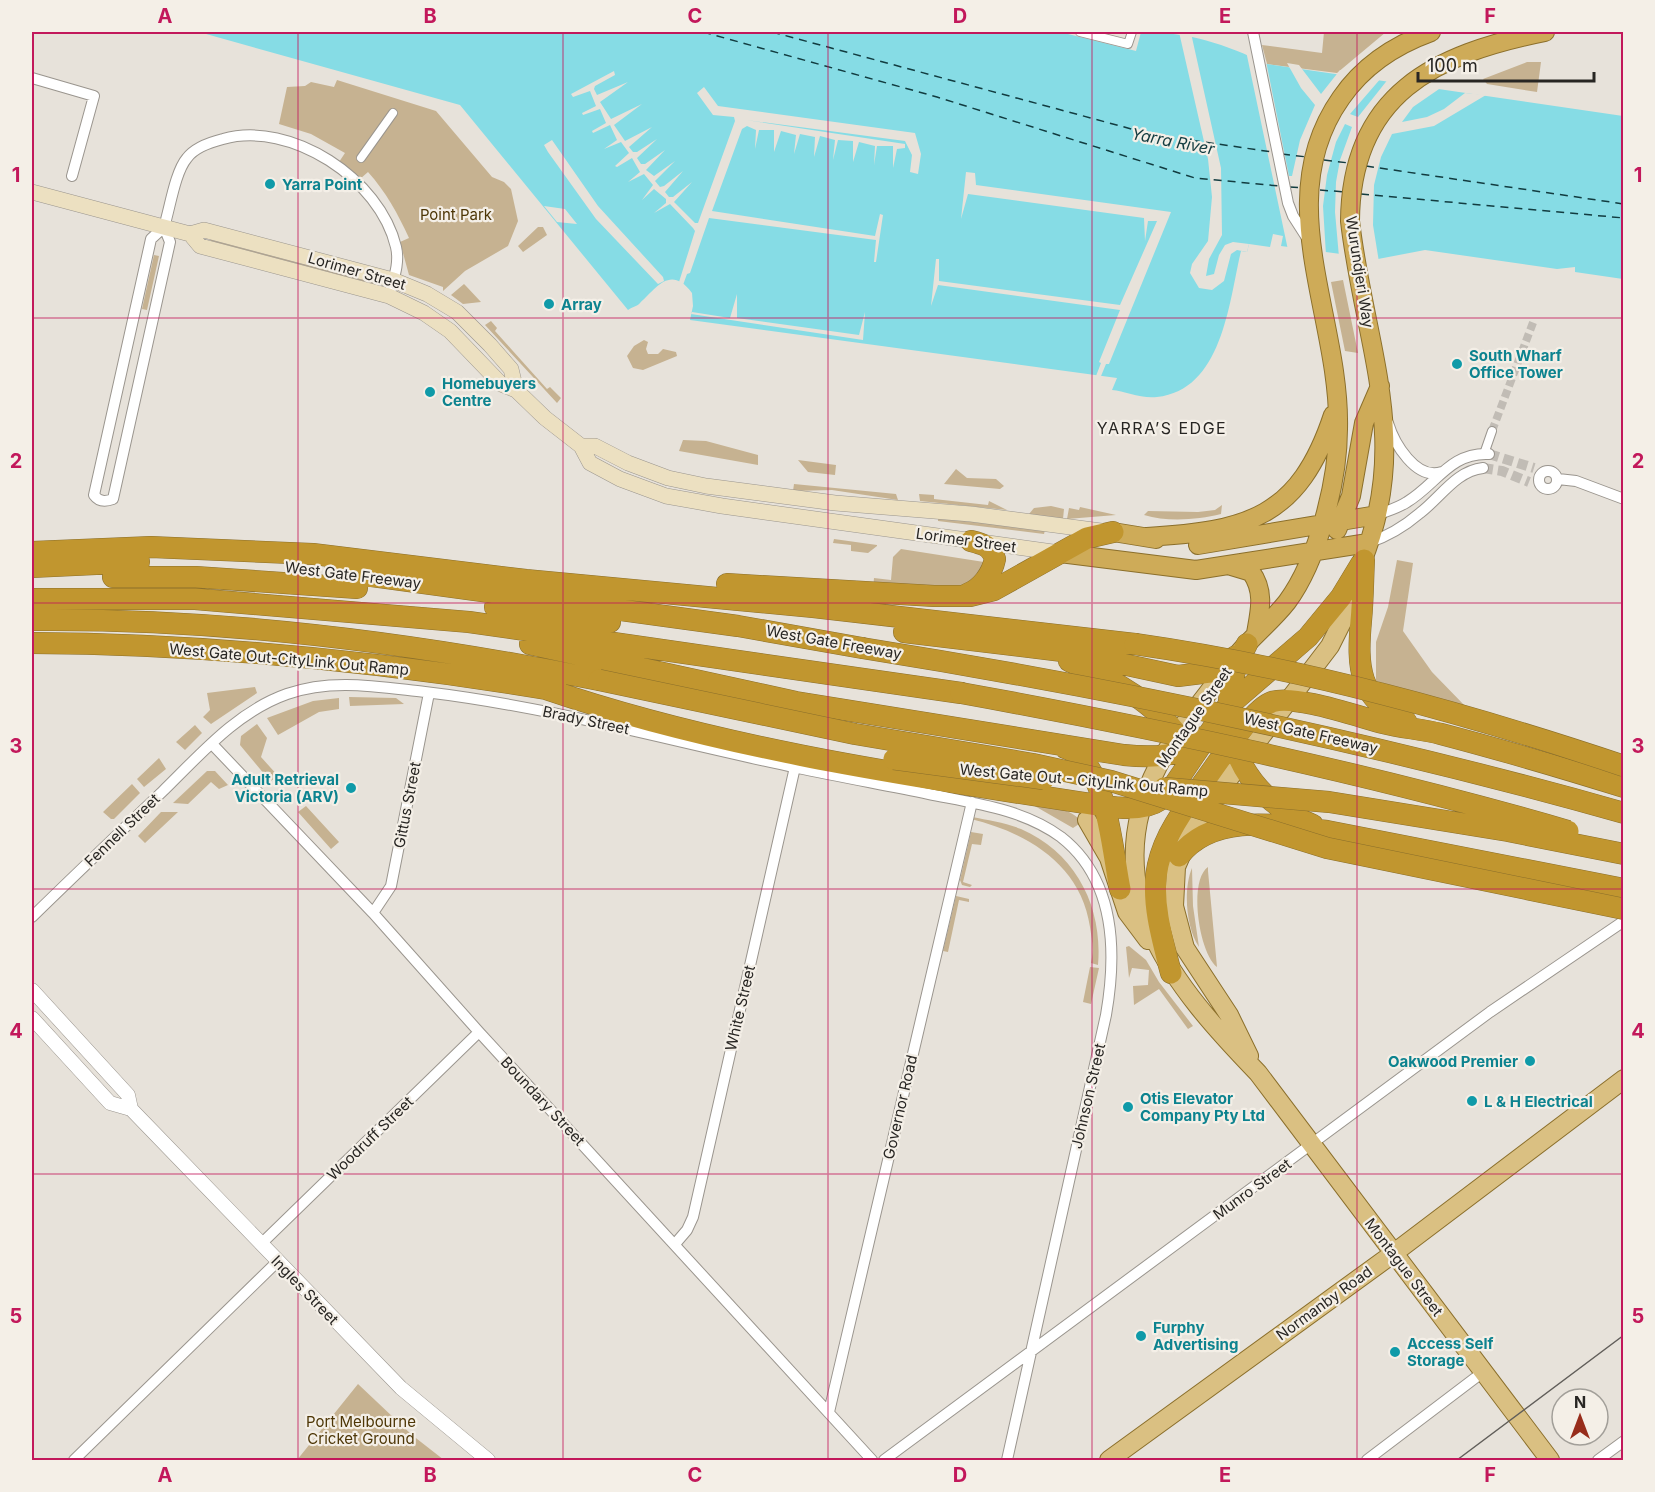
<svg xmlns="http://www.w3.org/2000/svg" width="1655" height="1492" viewBox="0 0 1655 1492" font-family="Inter,sans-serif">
<rect width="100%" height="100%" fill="#e7e2da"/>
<path fill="#c6b291" d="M 1324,32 L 1386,32 L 1337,73 L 1267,64 L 1262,45 L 1322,53 Z
M 1527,62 L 1541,62 L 1537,92 L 1487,84 L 1483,79 Z
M 337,80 L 436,111 L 492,177 L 504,182 L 511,189 L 518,221 L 508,246 L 465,271 L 443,291 L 443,287 L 409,275 L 400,242 L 409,238 C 398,214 386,192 368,172 L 360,179 L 339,162 L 345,153 L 311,134 L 279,124 L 287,87 L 305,86 L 311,82 L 334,87 Z
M 538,227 L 543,227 L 547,235 L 523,252 L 518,246 Z
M 212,239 L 377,283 L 376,285 L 210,241 Z
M 154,255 L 159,256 L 147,310 L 142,309 Z
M 1343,280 L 1358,353 L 1345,351 L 1331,282 Z
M 464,284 L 466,286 L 481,302 L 463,304 L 451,295 Z
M 491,321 L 497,328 L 495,331 L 547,389 L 550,387 L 561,398 L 557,403 L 485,325 Z
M 644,340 L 648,342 L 646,349 L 648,354 L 658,354 L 663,349 L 676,352 L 677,356 L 643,370 L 633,368 L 627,356 L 634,346 Z
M 683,440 L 706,441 L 758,455 L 758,465 L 679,451 Z
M 798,460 L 836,465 L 835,475 L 808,472 Z
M 956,469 L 967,478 L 996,479 L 1004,486 L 1000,489 L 944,484 Z
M 794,484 L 896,494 L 898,500 L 832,490 L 793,491 Z
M 919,494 L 934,495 L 934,499 L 988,505 L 989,501 L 1007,510 L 920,501 Z
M 1222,505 L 1221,514 C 1197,520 1167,522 1144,515 L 1148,511 L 1198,512 L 1215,510 Z
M 1051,506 L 1064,509 L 1063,519 L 1029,514 L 1034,508 Z
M 1080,507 L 1116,515 L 1067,519 L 1069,508 L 1079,510 Z
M 938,518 L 1045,530 L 1044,534 L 938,521 Z
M 834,539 L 877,545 L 877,546 L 868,553 L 851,551 L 851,545 L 833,543 Z
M 901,549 L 984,562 L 984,568 L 964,587 L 873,589 L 874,578 L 891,580 L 893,557 Z
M 1397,560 L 1413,563 L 1403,631 L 1432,672 L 1466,707 L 1376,681 L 1376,642 L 1388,607 Z
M 255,687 L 257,693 L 211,724 L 203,717 L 210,710 L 207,693 Z
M 349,697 L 396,698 L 404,704 L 350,706 Z
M 339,698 L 339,709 L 319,712 L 278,735 L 267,718 L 313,701 Z
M 257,724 L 267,738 L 261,757 L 279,777 L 270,781 L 240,745 L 241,736 Z
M 195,725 L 202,733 L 185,750 L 176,742 Z
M 159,758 L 166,769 L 144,787 L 137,779 Z
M 207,771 L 215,771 L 228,785 L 219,789 L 211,782 L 188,804 L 173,803 Z
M 132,784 L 140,793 L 114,819 L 111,819 L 103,812 Z
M 1033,805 C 1051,807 1069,807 1082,822 L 1073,828 Z
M 306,806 L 339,842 L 331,849 L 298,812 Z
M 161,812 L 178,812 L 145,843 L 138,836 Z
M 972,817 C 988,820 1006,823 1021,829 C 1076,853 1103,907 1098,965 L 1091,963 C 1094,950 1092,940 1090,927 C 1081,865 1028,833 971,819 Z
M 971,832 L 983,834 L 981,845 L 972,844 L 963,882 L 972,885 L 970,887 L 962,885 L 960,880 Z
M 1208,867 L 1208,871 L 1217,967 C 1199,953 1188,881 1208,867 Z
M 1192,868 L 1193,906 L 1199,947 C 1186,928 1183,889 1192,868 Z
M 956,896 L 969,899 L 969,902 L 959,900 L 948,952 L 943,951 Z
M 1129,946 L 1146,960 L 1159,982 L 1193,1026 L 1188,1029 L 1159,989 L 1134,1005 L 1133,986 L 1148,985 L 1149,970 L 1132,968 L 1129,978 L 1126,947 Z
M 1090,967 L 1099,968 L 1091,1004 L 1083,1002 Z
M 358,1384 L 412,1435 L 444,1460 L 297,1460 Z"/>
<path fill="#86dce5" d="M 199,32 L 1060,32 L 1136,51 L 1141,32 C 1190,32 1224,44 1267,64 L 1623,116 L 1623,279 L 1575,272 L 1575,267 L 1557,269 L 1425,250 L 1378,259 L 1281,246 L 1283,236 L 1273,234 L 1270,247 L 1249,244 L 1247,252 L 1241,251 C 1229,301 1223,390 1157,397 C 1141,399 1125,391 1112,390 L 1117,378 L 690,320 L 693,306 L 692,293 C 670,264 656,289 640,303 C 638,306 632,307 628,310 L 460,105 Z"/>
<path fill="#e7e2da" d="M 1179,32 L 1191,33 L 1221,168 L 1222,235 L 1209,259 L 1206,276 L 1214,274 L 1219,255 L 1225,245 L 1233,242 L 1249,244 L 1247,252 L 1237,250 L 1231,254 L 1224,281 L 1212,290 L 1199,288 L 1190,273 L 1192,264 L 1208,241 L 1212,197 L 1208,159 Z
M 1246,51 L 1266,61 L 1289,176 L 1292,176 L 1300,140 L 1315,105 L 1301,88 L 1287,63 L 1299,65 L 1321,94 L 1340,70 L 1382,77 L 1350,114 L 1358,117 L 1389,78 L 1442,87 L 1413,107 L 1402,122 L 1427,117 L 1444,109 L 1465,93 L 1486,95 L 1434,126 L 1392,134 L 1381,157 L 1374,185 L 1373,225 L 1379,262 L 1339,257 L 1335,212 L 1336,182 L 1340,160 L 1352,127 L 1345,124 L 1336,142 L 1327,175 L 1323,206 L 1326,255 L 1288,250 Z
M 614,71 L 615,75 L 595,86 L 594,89 L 597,95 L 628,82 L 600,102 L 611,119 L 642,104 L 614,125 L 625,141 L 652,127 L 629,147 L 633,152 L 637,152 L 657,139 L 637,158 L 641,164 L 645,164 L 665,150 L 646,170 L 654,176 L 675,161 L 655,181 L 660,187 L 664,186 L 683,171 L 665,192 L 669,197 L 673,197 L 692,182 L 674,202 L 695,223 L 698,223 L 735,121 L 734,117 L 713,115 L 697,93 L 704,87 L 718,106 L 915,133 L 921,154 L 918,174 L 910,172 L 912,155 L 905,141 L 746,120 L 905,144 L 905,148 L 897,149 L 893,168 L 893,146 L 877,146 L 874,165 L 875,146 L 859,142 L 853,162 L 853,141 L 838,140 L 833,160 L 835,140 L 820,136 L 814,157 L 815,137 L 800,134 L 794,154 L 796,135 L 781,131 L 774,152 L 774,130 L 759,130 L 755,149 L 756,130 L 747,126 L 742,129 L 712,211 L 875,236 L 880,214 L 883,215 L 876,262 L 874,262 L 876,240 L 709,218 L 690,273 L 687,274 L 683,285 L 679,282 L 695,231 L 693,228 L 670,204 L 654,213 L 666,203 L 666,199 L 654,189 L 642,200 L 653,185 L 644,174 L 628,182 L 640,172 L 632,158 L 617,167 L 615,166 L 629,153 L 621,142 L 604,149 L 617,140 L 610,125 L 593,133 L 592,131 L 606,123 L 600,109 L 583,115 L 582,113 L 596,106 L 590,91 L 573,97 L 571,94 Z
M 552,140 L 598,206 L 663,277 L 664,281 L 658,284 L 596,219 L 548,152 L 544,145 Z
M 966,172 L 975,173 L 976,185 L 1171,212 L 1109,364 L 1106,364 L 1101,376 L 1096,376 L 1101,363 L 1099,362 L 1120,310 L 938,285 L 931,306 L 936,259 L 939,259 L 939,281 L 1120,305 L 1157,221 L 1148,221 L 1145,241 L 1144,218 L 968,194 L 961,219 Z
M 544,206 L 565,209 L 577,224 L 557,222 Z
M 737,294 L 737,318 L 859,335 L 865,312 L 863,340 L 691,314 L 692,312 L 730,318 Z"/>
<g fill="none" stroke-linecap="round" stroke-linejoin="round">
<path stroke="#123c40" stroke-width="1.5" stroke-dasharray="8 6" stroke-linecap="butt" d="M 703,32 L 937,97 L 1195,178 L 1279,186
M 772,32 L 1150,134 L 1272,152
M 1282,154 L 1307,157
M 1324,160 L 1349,163
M 1366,166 L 1624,204
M 1290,187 L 1303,188
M 1320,190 L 1345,192
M 1361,194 L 1624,218"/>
<path stroke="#c1bcb5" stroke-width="8" stroke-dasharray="8 4" stroke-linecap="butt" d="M 1492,431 L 1534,320"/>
<path stroke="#c1bcb5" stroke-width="10" stroke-dasharray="10 5" stroke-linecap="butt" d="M 1489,454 L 1534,468
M 1483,468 L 1502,471 L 1529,482"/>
<g stroke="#9a958e" stroke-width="10">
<path id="pedestrian" d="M 1080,32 L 1128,44 L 1132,32
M 361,158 L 393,113
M 1484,454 L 1492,431"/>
</g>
<g stroke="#9a958e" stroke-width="12">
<path id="minor" d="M 1253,32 L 1288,203 L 1293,216 L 1309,241
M 32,78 L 94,96 L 72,176
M 164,227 L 170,242 L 113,499 C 105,502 99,502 94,495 L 151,239 Z
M 164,227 C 170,208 175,172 187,158 C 195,147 211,142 223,139 C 291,120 380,179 396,247 C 400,264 393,280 389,296
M 1388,423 C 1394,443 1416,481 1442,472
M1539 480a9 9 0 1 1 18 0a9 9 0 1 1-18 0Z
M 1558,479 L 1576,481 L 1624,499
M 1377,515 C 1387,511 1398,508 1407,502 C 1437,484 1450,452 1489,454
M 1368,543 C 1386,537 1406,525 1420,513 C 1441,497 1456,471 1483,468
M 212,744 L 373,913 L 479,1032 L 872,1460
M 373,913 L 391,886 L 429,693
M 32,917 C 75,875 118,834 162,792 C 199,756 236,712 287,694 C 332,678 379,687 425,692 C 552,707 673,742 798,768 C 841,777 885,785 929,794 C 974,803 1023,809 1061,837 C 1116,880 1117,952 1106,1015 L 1007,1460
M 261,1244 L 479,1032
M 675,1244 L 687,1230 L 693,1217 L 795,767
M 829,1412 L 972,802
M 74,1460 L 278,1261
M 884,1460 L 1490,1012 L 1624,921
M 1367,1460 L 1483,1372
M 1598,1460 L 1624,1441"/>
</g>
<g stroke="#9a958e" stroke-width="15">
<path id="tertiary" d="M 32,990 L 128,1095 L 131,1109
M 32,1018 L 110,1103 L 131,1109 L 401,1388 L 488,1460"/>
</g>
<g stroke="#9a958e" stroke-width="16">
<path id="secondary" d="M 32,192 L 190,234 L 204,230 L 393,280 L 427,294 L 457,312 L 490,345 L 511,369 L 516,390
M 190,234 L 200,246 L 389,296 L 424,313 L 450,331 L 501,384 L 516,390 L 545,418 L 581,446 L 590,463 L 620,479 L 666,496 L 722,506 L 1060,553
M 581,446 L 595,446 L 628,463 L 668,478 L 706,486 L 835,503 L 971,514 L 1101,531"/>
</g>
<g stroke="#8b6f2b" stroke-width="20">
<path id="primary" d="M 1234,658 C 1209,694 1178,727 1158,766 C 1093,892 1175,987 1258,1073 L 1550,1460
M 1087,820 L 1109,858 L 1127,912 L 1148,940
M 1249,1056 L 1229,1015 L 1185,948 L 1174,906 L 1176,867 L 1195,823 L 1330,646 L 1348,610 L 1356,579
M 1109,1460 L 1394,1253 L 1624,1079"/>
</g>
<g stroke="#8b6f2b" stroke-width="20">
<path id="trunk" d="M 1337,530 L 1351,496 L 1364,423 L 1380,386
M 1113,532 L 1156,539
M 1147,537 C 1247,531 1299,518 1333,415
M 1198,545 L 1377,515
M 1060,553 L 1196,570 L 1368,543
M 1361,564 C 1413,441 1364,344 1350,221 C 1351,94 1435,54 1545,32
M 1231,566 L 1251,572 C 1265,591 1260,611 1256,633
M 1237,655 C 1253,636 1272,621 1287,602 C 1318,560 1338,481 1338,429 C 1341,318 1269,200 1341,98 C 1363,66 1395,45 1431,32"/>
</g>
<g stroke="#8b6f2b" stroke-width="22">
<path id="motorway" d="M 32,552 L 151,547 L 313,554 L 526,580 L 813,607 L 1135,644
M 1364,560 C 1363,580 1363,601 1361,621 C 1357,667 1358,699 1406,721
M 32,567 L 139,562
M 335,571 L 738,626 L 862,648
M 113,577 L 196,577 L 357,588
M 727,584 L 934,596 L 970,596 L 994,590 L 1087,538 L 1113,532
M 967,594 C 981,589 992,574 995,559 C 991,546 983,544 971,541
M 32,599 L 195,599 L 469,622 L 961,693
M 495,607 L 610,622
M 32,620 C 222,618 412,642 599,680
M 904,632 L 1062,651 L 1178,676 L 1210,672 L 1236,656
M 32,643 C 206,644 386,662 558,691
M 530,644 L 796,702 L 1124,755 C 1153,758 1180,758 1203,737
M 1247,644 C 1206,716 1236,795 1313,825
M 1069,661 C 1113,679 1158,704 1185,745
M 546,689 C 725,750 917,777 1103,806 C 1127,809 1150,811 1168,794 L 1227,707 L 1308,637 L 1341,597 L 1361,564
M 1065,748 C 1107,760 1112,851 1120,889
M 1179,856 C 1213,812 1279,825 1327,831 L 1624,889
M 1171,973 C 1148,887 1145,860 1200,787 C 1215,768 1251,709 1272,702 C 1294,694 1359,717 1383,723 C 1402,728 1422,729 1441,734 C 1502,750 1563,768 1624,787"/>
</g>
<use href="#pedestrian" stroke="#fff" stroke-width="8"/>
<use href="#minor" stroke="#fff" stroke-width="10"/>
<use href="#tertiary" stroke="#fff" stroke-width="14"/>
<use href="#secondary" stroke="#ece0c1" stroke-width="15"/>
<use href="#primary" stroke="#dac082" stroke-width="18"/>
<use href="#trunk" stroke="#ceab58" stroke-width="18"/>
<use href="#motorway" stroke="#c1962f" stroke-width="21"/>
<path stroke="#615e5a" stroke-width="1.5" d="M 1457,1460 L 1624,1335"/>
<g stroke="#8b6f2b" stroke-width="22" stroke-linecap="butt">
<path id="motorway-bridge" d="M 1135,644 C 1302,668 1463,712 1624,766
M 862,648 C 1119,689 1373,742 1624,813
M 599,680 L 855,734 L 1033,764 L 1111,781 L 1327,848 L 1624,909
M 961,693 C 1165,730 1369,773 1568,831
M 894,759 L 1044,779
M 1164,788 L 1329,802 L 1508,831 L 1624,854"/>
</g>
<use href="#motorway-bridge" stroke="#c1962f" stroke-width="21"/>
</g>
<path fill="none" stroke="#c2185b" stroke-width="1.5" stroke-opacity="0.55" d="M 298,32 L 298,1460M 563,32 L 563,1460M 828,32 L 828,1460M 1092,32 L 1092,1460M 1357,32 L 1357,1460M 32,318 L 1624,318M 32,603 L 1624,603M 32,889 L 1624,889M 32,1174 L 1624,1174"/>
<g fill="#0f9aa8" stroke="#f4efe7" stroke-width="2">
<circle cx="270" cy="184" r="6"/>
<circle cx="549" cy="304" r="6"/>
<circle cx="1457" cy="364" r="6"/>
<circle cx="430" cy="392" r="6"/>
<circle cx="351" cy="788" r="6"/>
<circle cx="1530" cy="1061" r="6"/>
<circle cx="1472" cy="1101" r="6"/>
<circle cx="1128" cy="1107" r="6"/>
<circle cx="1141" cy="1336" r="6"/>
<circle cx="1395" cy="1352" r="6"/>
</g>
<g text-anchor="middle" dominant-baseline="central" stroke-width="4.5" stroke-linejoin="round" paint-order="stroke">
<g font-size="15" font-weight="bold" fill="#0d838f" stroke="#f4efe7" text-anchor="start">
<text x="282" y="184">Yarra Point</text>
<text x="561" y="304">Array</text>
<text x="1469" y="355">South Wharf<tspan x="1469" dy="17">Office Tower</tspan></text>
<text x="442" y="383">Homebuyers<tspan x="442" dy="17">Centre</tspan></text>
<text x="339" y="779" text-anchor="end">Adult Retrieval<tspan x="339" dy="17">Victoria (ARV)</tspan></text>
<text x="1518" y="1061" text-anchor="end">Oakwood Premier</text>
<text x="1140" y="1098">Otis Elevator<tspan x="1140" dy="17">Company Pty Ltd</tspan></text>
<text x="1484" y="1101">L &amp; H Electrical</text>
<text x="1153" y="1327">Furphy<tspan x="1153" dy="17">Advertising</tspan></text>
<text x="1407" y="1343">Access Self<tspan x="1407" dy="17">Storage</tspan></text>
</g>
<g font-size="15" fill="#4d3606" stroke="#f4efe7">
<text x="456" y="214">Point Park</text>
<text x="361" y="1421">Port Melbourne<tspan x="361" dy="17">Cricket Ground</tspan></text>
</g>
<g font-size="15" fill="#282623" stroke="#f4efe7">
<text transform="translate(357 271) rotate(16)">Lorimer Street</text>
<text transform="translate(1360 272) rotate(81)">Wurundjeri Way</text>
<text transform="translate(966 540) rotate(8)">Lorimer Street</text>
<text transform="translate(353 575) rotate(7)">West Gate Freeway</text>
<text transform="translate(834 642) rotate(10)">West Gate Freeway</text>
<text transform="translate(289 659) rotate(5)">West Gate Out-CityLink Out Ramp</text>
<text transform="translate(1194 717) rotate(-55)">Montague Street</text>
<text transform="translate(586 720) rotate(12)">Brady Street</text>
<text transform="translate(1311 733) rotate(13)">West Gate Freeway</text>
<text transform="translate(1084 780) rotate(5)">West Gate Out - CityLink Out Ramp</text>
<text transform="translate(407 805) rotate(-79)">Gittus Street</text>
<text transform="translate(122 830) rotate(-44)">Fennell Street</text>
<text transform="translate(740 1008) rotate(-77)">White Street</text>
<text transform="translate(1088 1096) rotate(-77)">Johnson Street</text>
<text transform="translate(543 1101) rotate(47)">Boundary Street</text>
<text transform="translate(900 1107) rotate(-77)">Governor Road</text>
<text transform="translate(370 1138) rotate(-44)">Woodruff Street</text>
<text transform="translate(1252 1189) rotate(-36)">Munro Street</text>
<text transform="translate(1404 1267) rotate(53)">Montague Street</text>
<text transform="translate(305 1290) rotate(46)">Ingles Street</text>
<text transform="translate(1324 1303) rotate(-36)">Normanby Road</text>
</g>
<g font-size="16" font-style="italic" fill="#123c40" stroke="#f4efe7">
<text transform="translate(1173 141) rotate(11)">Yarra River</text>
</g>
<g font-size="16" letter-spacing="1.5" fill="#282623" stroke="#f4efe7">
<text x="1162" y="428">YARRA’S EDGE</text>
</g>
</g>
<rect width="1655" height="1492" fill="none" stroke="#f4efe7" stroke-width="66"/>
<g transform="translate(1580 1417)"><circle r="28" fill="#f4efe7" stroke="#a29f99" stroke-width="1.5"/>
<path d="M0-4.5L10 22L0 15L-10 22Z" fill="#972d1b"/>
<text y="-9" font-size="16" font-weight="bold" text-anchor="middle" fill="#282623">N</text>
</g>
<path d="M1418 72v9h176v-9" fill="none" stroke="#282623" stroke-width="3"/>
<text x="1427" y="72" font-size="18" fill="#282623" stroke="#f4efe7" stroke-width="4.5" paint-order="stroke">100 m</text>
<rect x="33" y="33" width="1589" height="1426" fill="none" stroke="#c2185b" stroke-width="2"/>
<g font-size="20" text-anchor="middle" font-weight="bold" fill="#c2185b">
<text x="165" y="23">A</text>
<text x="430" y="23">B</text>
<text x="695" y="23">C</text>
<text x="960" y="23">D</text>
<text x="1225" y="23">E</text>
<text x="1490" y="23">F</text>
<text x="16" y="182">1</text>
<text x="1638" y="182">1</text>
<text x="16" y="468">2</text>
<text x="1638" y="468">2</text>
<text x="16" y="753">3</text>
<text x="1638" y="753">3</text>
<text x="16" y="1038">4</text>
<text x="1638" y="1038">4</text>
<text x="16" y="1323">5</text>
<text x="1638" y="1323">5</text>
<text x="165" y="1482">A</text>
<text x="430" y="1482">B</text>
<text x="695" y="1482">C</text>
<text x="960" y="1482">D</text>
<text x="1225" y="1482">E</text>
<text x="1490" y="1482">F</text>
</g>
</svg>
